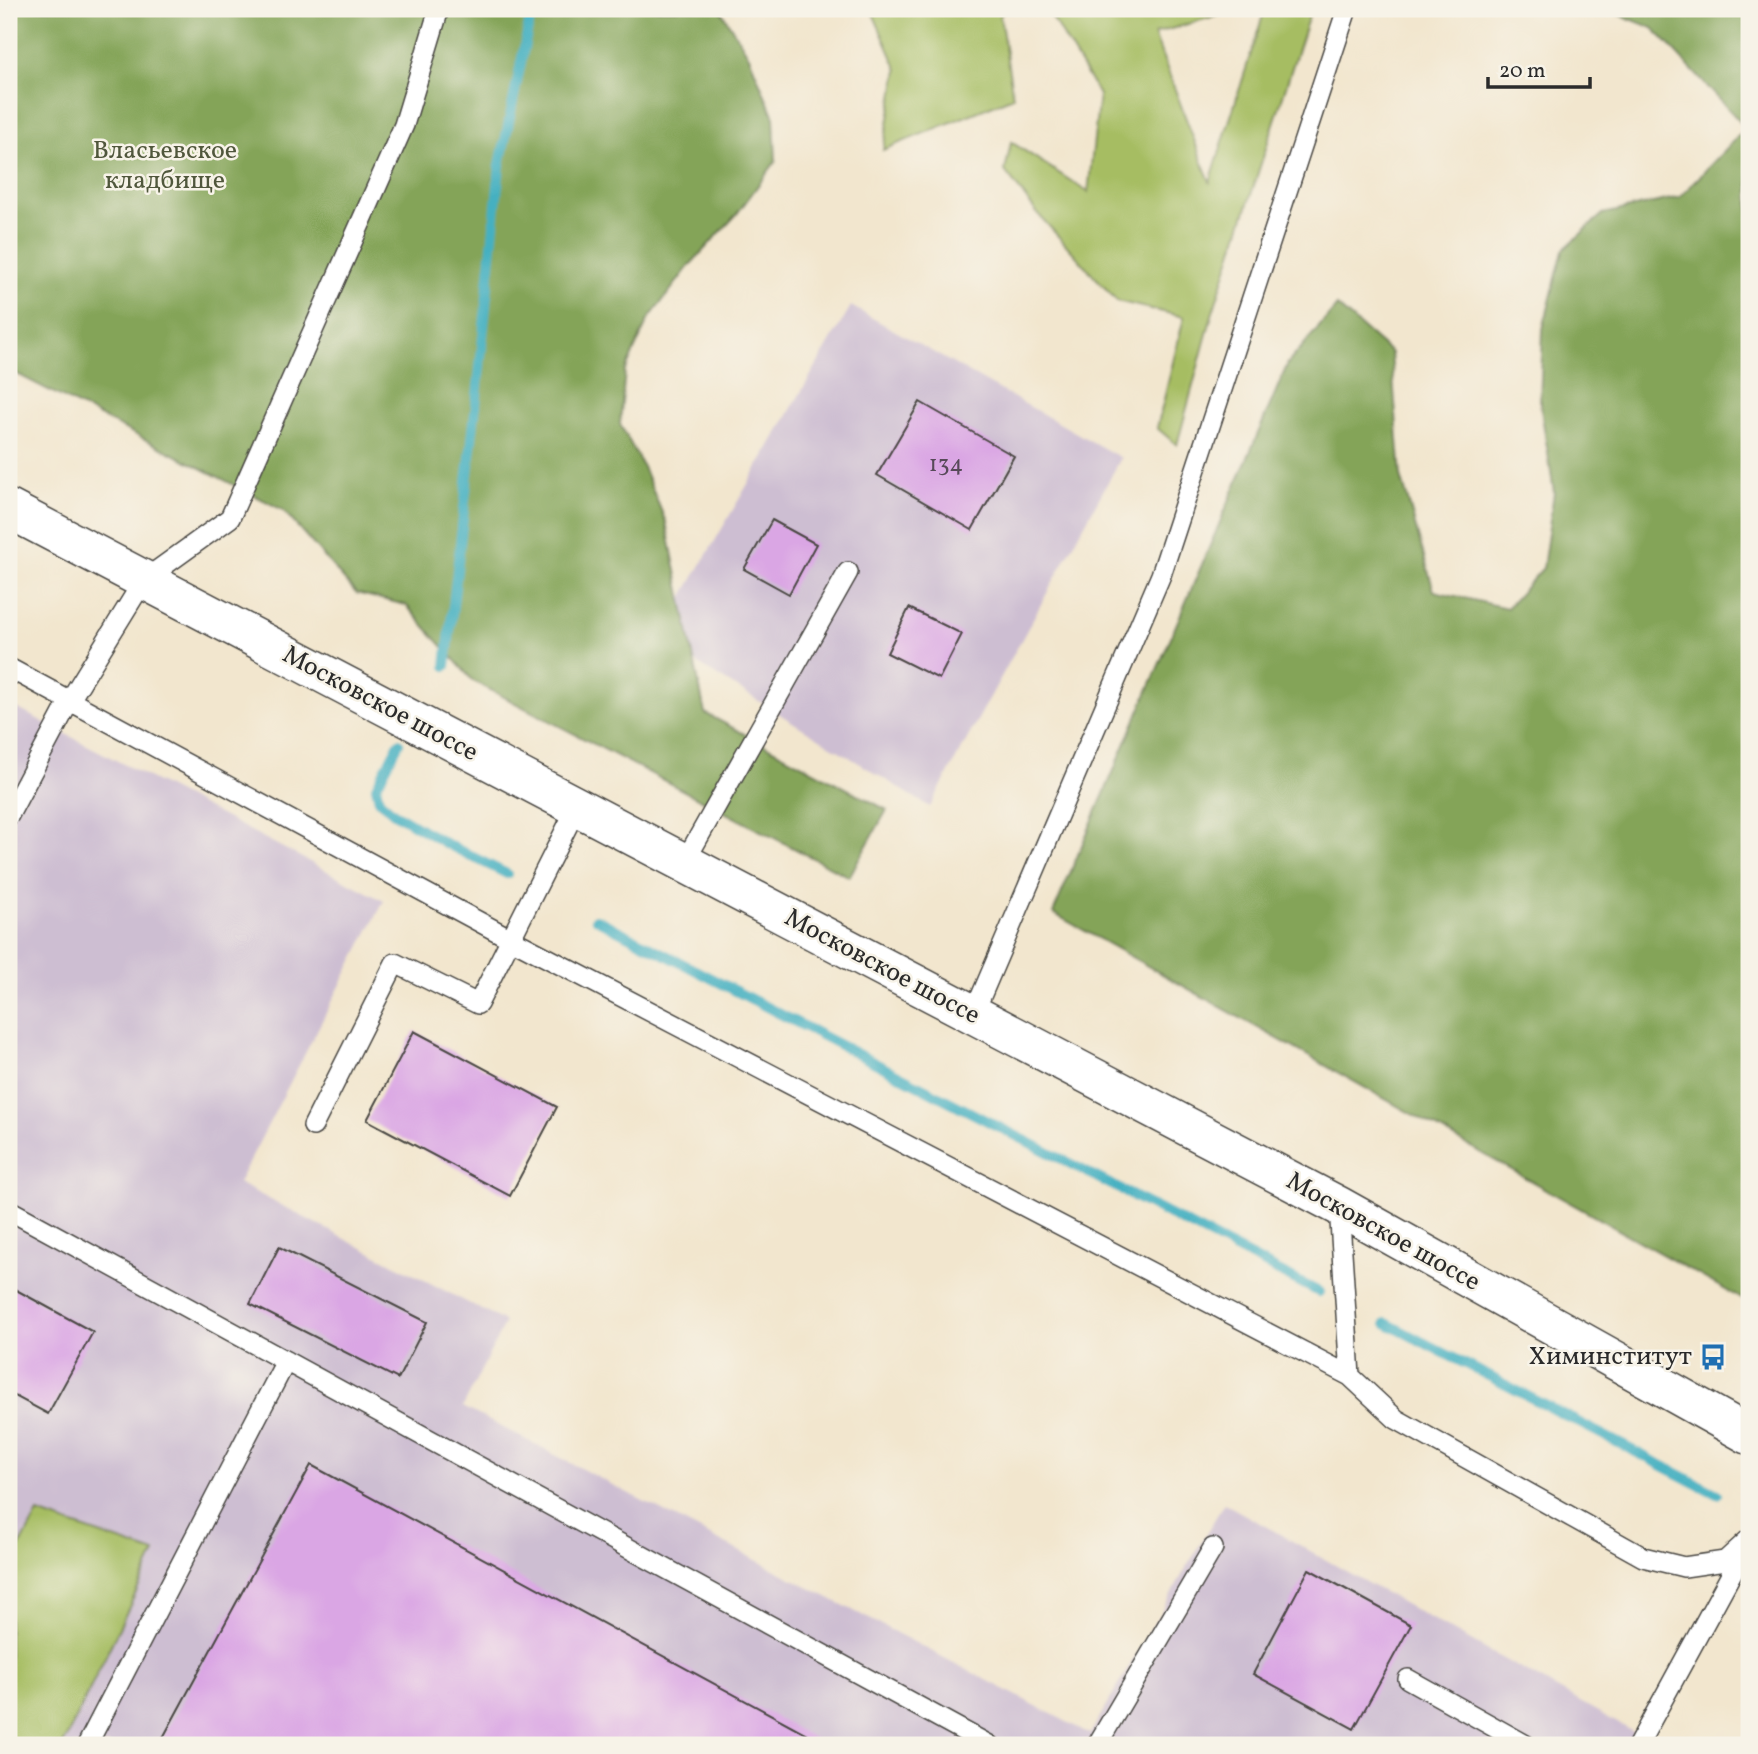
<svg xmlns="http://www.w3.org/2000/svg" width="1758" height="1754" viewBox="0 0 1758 1754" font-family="Vollkorn,serif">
<rect width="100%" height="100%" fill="#f7f3e8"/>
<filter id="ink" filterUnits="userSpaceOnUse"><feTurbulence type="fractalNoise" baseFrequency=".0143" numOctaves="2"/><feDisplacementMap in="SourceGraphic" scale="14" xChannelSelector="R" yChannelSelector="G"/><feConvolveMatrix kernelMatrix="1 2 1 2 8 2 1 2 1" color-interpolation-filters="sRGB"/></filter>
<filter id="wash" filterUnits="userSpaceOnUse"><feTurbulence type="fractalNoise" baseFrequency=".00686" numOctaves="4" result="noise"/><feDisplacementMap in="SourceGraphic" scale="28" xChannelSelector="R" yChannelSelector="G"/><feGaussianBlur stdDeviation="1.57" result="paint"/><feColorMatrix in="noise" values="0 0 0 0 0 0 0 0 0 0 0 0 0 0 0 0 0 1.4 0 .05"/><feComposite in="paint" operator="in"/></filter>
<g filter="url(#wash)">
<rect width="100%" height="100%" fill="#f2e6ce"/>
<path fill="#cdbed2" d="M 851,306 L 1121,458 L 930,807 L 658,639 Z
M 9,704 L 384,901 L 238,1183 L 505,1322 L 463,1407 L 1090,1734 L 1224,1503 L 1657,1745 L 9,1745 Z"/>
<path fill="#a6bd62" stroke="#687446" stroke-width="2" d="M 871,9 L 1005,9 L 1000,16 L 1013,97 L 883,150 L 898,70 Z
M 1047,9 L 1221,9 L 1222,14 L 1154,34 L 1210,182 L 1265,9 L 1311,9 L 1212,315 L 1177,445 L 1157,428 L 1184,317 L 1117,301 L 1038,214 L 1005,171 L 1011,142 L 1088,192 L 1099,95 Z
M 38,1513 L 155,1553 L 63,1745 L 9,1745 L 9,1566 Z"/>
<path fill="#84a458" stroke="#586842" stroke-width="2" d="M 9,9 L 720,9 L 749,56 L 774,117 L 776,161 L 736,215 L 690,265 L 648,320 L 625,371 L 620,424 L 643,467 L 666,522 L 705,713 L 887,810 L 849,877 L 473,681 L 406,605 L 356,593 L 283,510 L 9,370 Z
M 1605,9 L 1749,9 L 1749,1303 L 1053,913 L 1288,363 L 1337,306 L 1391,353 L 1401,476 L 1434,591 L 1507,608 L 1543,568 L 1554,492 L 1540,403 L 1543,329 L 1563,250 L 1603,214 L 1680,197 L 1746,128 L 1653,28 Z"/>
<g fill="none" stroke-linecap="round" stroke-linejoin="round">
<path stroke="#44b0c1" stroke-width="10" d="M 446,666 L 478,387 L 500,165 L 532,9
M 399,743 L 376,787 L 379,800 L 394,813 L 443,842 L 507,874
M 596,919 L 1319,1292
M 1386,1323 L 1717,1494"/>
</g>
<g id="blocks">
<path fill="#daa6e4" d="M 920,402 L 1014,456 L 972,530 L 877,475 Z
M 772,520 L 816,544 L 789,594 L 744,569 Z
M 909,608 L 962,634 L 939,679 L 887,653 Z
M 414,1031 L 557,1107 L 510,1196 L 367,1120 Z
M 279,1247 L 427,1322 L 398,1379 L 250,1304 Z
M 9,1286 L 93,1332 L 48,1414 L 9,1393 Z
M 311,1465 L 827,1745 L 159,1745 Z
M 1309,1569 L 1411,1625 L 1354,1729 L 1253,1674 Z"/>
</g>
</g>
<g filter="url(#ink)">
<use href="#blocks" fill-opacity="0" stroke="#494743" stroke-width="2"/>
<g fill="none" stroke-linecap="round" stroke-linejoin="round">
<g stroke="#494743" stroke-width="22">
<path id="service" d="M 9,668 L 511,939 L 1350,1376
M 9,815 L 70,700 L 144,580 L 230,518 L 404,125 L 439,9
M 684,863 L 848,572
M 973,1015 L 1161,575 L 1347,9
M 313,1126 L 395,963 L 478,1004 L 577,807
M 1339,1206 L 1350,1376 L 1396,1419 L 1643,1557 L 1684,1567 L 1725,1561 L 1749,1539
M 9,1210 L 989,1745
M 1408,1679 L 1526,1745
M 87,1745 L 286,1361
M 1097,1745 L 1213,1548
M 1638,1745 L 1745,1549"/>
</g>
<g stroke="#494743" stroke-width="41">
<path id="primary" d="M 9,509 L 1339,1206 L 1749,1435"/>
</g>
<use href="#service" stroke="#fff" stroke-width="19"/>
<use href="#primary" stroke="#fff" stroke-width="38"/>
</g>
</g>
<defs>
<g id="bus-bare" transform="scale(2.1)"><path d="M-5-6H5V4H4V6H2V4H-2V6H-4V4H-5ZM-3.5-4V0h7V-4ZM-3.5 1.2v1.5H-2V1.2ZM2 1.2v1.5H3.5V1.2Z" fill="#1f6fb2" stroke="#f7f3e8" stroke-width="2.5" paint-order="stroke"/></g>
</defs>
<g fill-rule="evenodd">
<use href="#bus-bare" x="1713" y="1357"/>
</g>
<g text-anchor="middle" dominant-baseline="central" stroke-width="5" stroke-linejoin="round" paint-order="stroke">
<g font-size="23" fill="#574a59">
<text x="946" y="465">134</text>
</g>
<g font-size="26" fill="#50573c" stroke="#f7f3e8">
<text x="165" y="151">Власьевское<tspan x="165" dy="30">кладбище</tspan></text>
</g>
<g font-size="26" fill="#2b2b2b" stroke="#f7f3e8">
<text transform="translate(380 704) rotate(28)">Московское шоссе</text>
<text transform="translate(882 967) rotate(28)">Московское шоссе</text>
<text transform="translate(1383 1232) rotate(29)">Московское шоссе</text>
</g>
<g font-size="26" fill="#2b2b2b" stroke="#f7f3e8" text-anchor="end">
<text x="1692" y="1357">Химинститут</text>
</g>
</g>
<rect width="1758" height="1754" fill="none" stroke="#f7f3e8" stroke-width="35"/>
<path d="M1488 77v10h102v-10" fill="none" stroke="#2b2b2b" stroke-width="3.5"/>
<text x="1499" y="77" font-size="21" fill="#2b2b2b" stroke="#f7f3e8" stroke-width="5" paint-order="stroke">20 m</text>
</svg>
